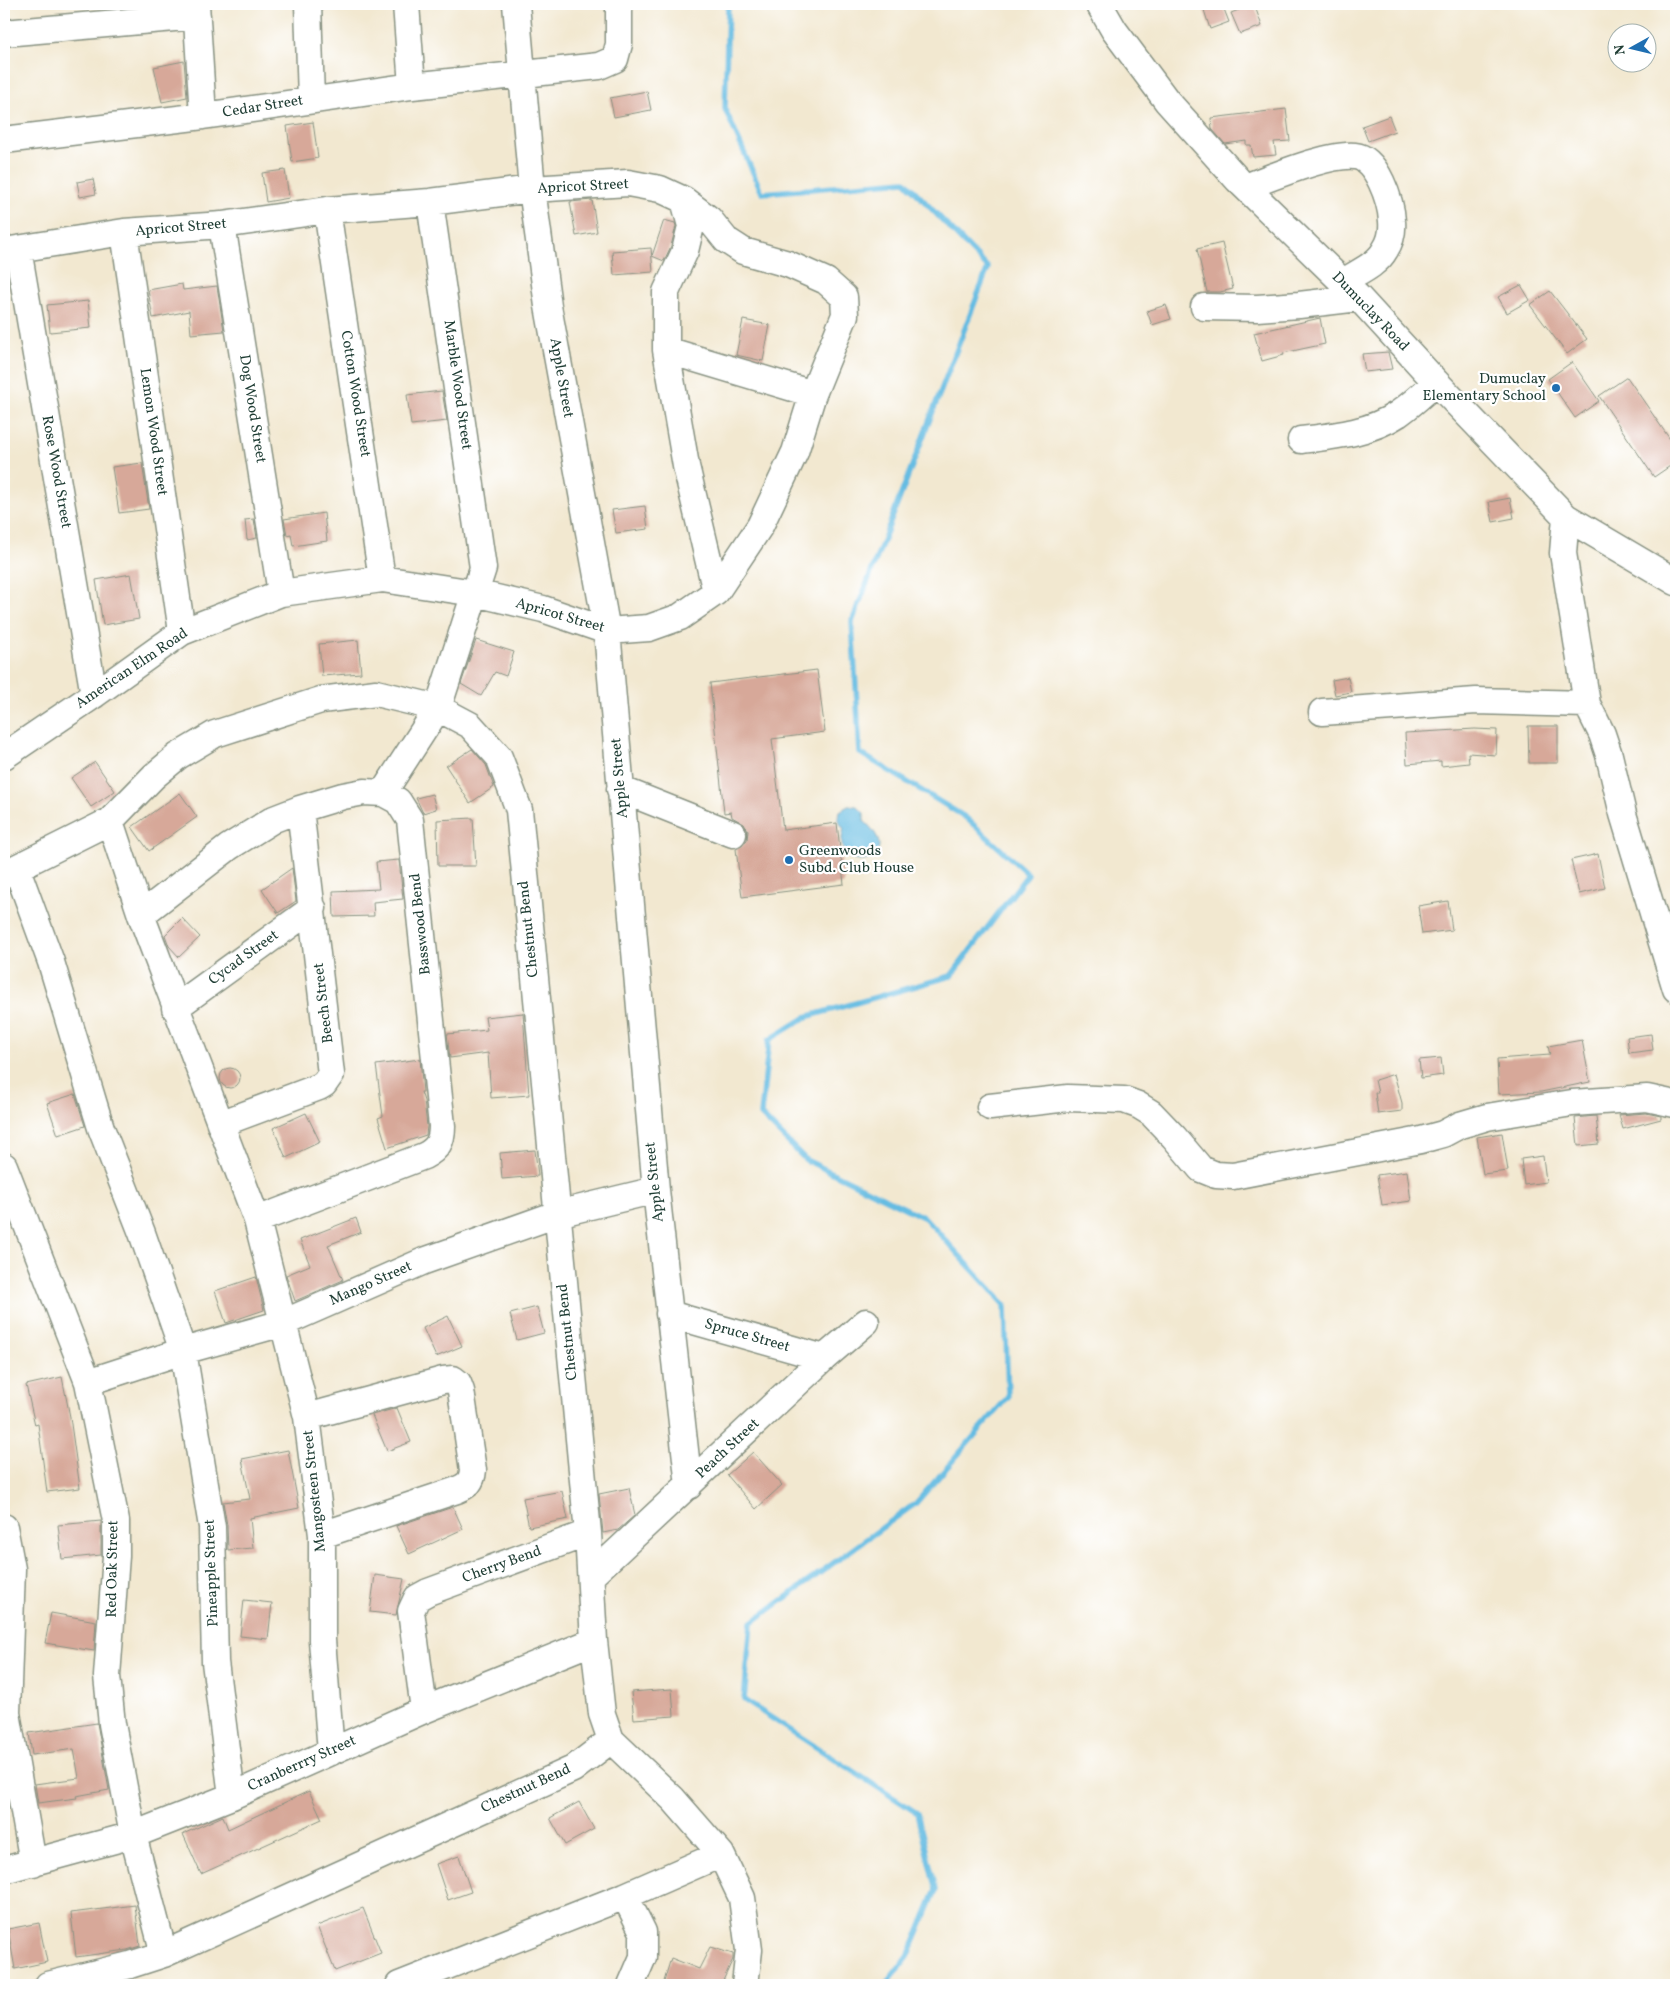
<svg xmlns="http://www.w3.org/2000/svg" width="1680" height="1989" viewBox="0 0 1680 1989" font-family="Vollkorn,serif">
<rect width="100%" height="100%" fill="#fff"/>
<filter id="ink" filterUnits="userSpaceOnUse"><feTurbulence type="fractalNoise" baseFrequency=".02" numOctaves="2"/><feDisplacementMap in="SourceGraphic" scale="10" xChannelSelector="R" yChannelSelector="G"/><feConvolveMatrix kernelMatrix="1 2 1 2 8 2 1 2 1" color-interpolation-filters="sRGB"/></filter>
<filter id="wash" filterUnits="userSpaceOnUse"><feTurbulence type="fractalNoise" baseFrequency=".0096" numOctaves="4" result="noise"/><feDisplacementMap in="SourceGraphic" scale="20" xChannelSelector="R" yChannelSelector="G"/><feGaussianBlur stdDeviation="1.12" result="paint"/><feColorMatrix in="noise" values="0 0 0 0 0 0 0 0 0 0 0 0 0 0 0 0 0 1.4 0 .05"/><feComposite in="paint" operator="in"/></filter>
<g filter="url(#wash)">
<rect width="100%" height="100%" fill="#f2e8d0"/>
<path fill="#65bce2" stroke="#427c8b" d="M 848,806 L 857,806 L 864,813 L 864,821 C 912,863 828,881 844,829 C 838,822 838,819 840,811 Z"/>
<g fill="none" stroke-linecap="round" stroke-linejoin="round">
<path stroke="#65bce2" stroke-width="5.5" d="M 728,4 L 725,109 L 762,193 L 905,181 L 988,268 L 852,622 L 860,753 L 965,817 L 1028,874 L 951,976 L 806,1017 L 769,1040 L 761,1115 L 806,1160 L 925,1218 L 1005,1305 L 1008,1397 L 916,1503 L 751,1623 L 744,1700 L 917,1813 L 936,1890 L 908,1957 L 886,1985"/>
</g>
<g id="blocks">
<path fill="#d7a899" d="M 1222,4 L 1229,22 L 1210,29 L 1204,10 Z
M 1254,4 L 1262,26 L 1240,34 L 1231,13 Z
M 184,61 L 187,97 L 162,102 L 154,67 Z
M 647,91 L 651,110 L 614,117 L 610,98 Z
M 1286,109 L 1290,141 L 1274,142 L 1276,155 L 1253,157 L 1251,145 L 1246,145 L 1246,141 L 1225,144 L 1212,129 L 1211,118 Z
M 1389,116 L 1395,131 L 1368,141 L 1362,126 Z
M 313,122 L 318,158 L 292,162 L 287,126 Z
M 285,170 L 289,198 L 266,202 L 262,173 Z
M 93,179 L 96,194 L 80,197 L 77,182 Z
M 592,200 L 597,232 L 576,236 L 570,202 Z
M 664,220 L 675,223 L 676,226 L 671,246 L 664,261 L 652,256 Z
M 1222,243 L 1233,289 L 1220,292 L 1207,292 L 1197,249 Z
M 651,248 L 653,272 L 614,275 L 612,251 Z
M 182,284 L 183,290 L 217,286 L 224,331 L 191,334 L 189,311 L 153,318 L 148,290 Z
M 1521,285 L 1530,300 L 1507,313 L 1498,297 Z
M 1550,291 L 1587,339 L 1567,354 L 1530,305 Z
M 88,301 L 91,328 L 50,332 L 47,305 Z
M 1166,305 L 1171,319 L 1152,325 L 1147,311 Z
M 1320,318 L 1325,344 L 1283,353 L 1284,355 L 1262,361 L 1254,333 Z
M 743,320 L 770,325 L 763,361 L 736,355 Z
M 1388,352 L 1392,369 L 1365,372 L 1362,354 Z
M 1572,362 L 1599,401 L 1575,418 L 1548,379 Z
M 1627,377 L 1676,448 L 1676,462 L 1654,477 L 1599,396 Z
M 442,391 L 447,421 L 411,425 L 407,395 Z
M 142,463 L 149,509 L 119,513 L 112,467 Z
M 1510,498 L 1514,518 L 1493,522 L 1489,502 Z
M 645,506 L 648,529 L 616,533 L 612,510 Z
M 324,513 L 327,541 L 293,546 L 291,534 L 287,535 L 284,519 Z
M 254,519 L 257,538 L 247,540 L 245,520 Z
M 131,574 L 139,619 L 103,625 L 96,580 Z
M 358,640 L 361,673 L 322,676 L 319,644 Z
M 476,640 L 514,652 L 506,676 L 495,672 L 481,696 L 461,684 Z
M 817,670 L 825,732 L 772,739 L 783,830 L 837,823 L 844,884 L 742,897 L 736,849 L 742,846 L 747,840 L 748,831 L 744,824 L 732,817 L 731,812 L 724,813 L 710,683 Z
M 1348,677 L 1351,692 L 1335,695 L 1332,680 Z
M 1528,726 L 1558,726 L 1558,763 L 1529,763 Z
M 1475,729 L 1497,730 L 1496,755 L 1468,753 L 1469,763 L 1441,766 L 1441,761 L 1407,764 L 1405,733 Z
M 472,749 L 486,765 L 494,787 L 470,803 L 446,766 Z
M 95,762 L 115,791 L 91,807 L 71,778 Z
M 180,793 L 197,817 L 149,851 L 132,827 Z
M 432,794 L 436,809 L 423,813 L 416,798 Z
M 473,818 L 476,866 L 438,866 L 437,820 Z
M 1598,854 L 1605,888 L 1579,894 L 1571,860 Z
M 399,860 L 403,899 L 373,902 L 374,916 L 334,917 L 333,891 L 379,889 L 376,862 Z
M 292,868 L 296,901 L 278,913 L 262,889 Z
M 1448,901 L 1452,930 L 1422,934 L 1418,906 Z
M 182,918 L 200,937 L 179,957 L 169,946 L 165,935 Z
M 523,1013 L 529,1095 L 491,1098 L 488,1053 L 450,1058 L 447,1034 L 487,1030 L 485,1017 Z
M 1651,1034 L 1653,1050 L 1629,1053 L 1627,1037 Z
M 1582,1040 L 1590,1082 L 1541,1092 L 1499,1094 L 1497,1059 L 1550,1055 L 1548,1046 Z
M 1441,1058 L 1443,1075 L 1421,1078 L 1419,1060 Z
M 420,1059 L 423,1092 L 421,1092 L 424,1101 L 427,1126 L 426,1135 L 387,1148 L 378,1118 L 383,1116 L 376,1065 Z
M220 1078a10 10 0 1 1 20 0a10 10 0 1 1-20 0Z
M 1394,1074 L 1402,1103 L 1402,1111 L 1378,1114 L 1375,1093 L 1378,1093 L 1375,1080 Z
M 75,1094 L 85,1126 L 58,1135 L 47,1103 Z
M 306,1113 L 320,1142 L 286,1158 L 273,1128 Z
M 1646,1113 L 1661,1116 L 1661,1119 L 1623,1129 L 1619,1115 Z
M 1596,1116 L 1599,1144 L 1578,1146 L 1575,1118 Z
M 1502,1133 L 1508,1171 L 1483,1174 L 1477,1137 Z
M 535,1150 L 538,1176 L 502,1179 L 500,1153 Z
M 1543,1156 L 1546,1182 L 1524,1185 L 1521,1159 Z
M 1407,1171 L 1411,1201 L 1382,1205 L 1377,1175 Z
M 356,1218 L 361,1232 L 328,1245 L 343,1280 L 295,1301 L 286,1275 L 310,1265 L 300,1240 Z
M 256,1277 L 264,1310 L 226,1323 L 215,1291 Z
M 537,1307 L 544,1333 L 517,1340 L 510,1314 Z
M 448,1316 L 462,1346 L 436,1357 L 423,1328 Z
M 62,1377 L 70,1417 L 80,1488 L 47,1492 L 38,1424 L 35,1425 L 26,1385 Z
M 397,1408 L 411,1442 L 387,1451 L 372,1415 Z
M 288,1450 L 299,1508 L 250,1518 L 253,1548 L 228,1550 L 227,1525 L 223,1502 L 250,1499 L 242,1459 Z
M 753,1452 L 782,1485 L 756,1509 L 727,1475 Z
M 629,1488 L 635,1515 L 618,1530 L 603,1533 L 599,1494 Z
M 562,1491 L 568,1519 L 529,1527 L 523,1498 Z
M 453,1507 L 463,1529 L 409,1554 L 396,1526 Z
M 101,1521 L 101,1555 L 62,1559 L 58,1525 Z
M 375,1575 L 404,1579 L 396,1615 L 370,1612 Z
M 244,1600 L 272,1603 L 268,1639 L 240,1636 Z
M 51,1613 L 96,1621 L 94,1651 L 45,1643 Z
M 672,1689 L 674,1716 L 634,1719 L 631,1692 Z
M 97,1723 L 109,1790 L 76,1796 L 77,1798 L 38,1803 L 35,1784 L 79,1778 L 74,1749 L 32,1755 L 29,1733 Z
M 309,1791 L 322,1819 L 201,1874 L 183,1834 L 223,1816 L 228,1829 Z
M 579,1802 L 594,1829 L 565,1845 L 550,1818 Z
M 459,1856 L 471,1892 L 448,1900 L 436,1864 Z
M 135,1905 L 140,1946 L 127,1950 L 76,1957 L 71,1913 Z
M 363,1908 L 381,1953 L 335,1971 L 317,1926 Z
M 39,1923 L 47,1962 L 15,1969 L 8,1929 Z
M 710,1947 L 733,1954 L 733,1959 L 721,1985 L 663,1985 L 671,1958 L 699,1969 Z"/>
</g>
</g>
<g filter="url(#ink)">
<use href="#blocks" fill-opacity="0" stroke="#889282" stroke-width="1"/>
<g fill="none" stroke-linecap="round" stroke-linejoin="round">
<g stroke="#889282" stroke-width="29">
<path id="minor" d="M 196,4 L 203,116
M 308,4 L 311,100
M 406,4 L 412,86
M 516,4 L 532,189 L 548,306 L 607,631 L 656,1190 L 689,1486
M 1099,4 L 1114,30 L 1167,101 L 1238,180 L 1359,298 L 1436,382 L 1566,517 L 1676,582
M 4,33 L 197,16
M 4,140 L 203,116 L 412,86 L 599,66 L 615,59 L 619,44 L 619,4
M 1246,187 C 1271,177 1330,153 1355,156 C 1377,158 1391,202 1392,221 C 1393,232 1391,241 1385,250 C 1377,265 1357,273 1343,282
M 684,200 L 709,219 L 726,240 L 743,251 L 788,264 L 826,281 L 844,297 L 845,315 L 813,394 L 795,452 L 760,526 L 716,592
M 327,210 L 382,579
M 222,225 L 281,593
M 124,232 L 182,632
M 18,249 L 94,695
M 4,251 L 124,232 L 222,225 L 327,210 L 430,202 L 532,189 L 628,183 L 660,189 L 684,200 L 691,226 L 685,251 L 666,292 L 666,350 L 686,466 L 716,592 L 680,617 L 649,628 L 607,631 L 543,609 L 475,593 L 382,579 L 281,593 L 182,632 L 94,695 L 4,756
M 1204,307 L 1257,308 L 1299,305 L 1359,298
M 666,350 L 813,394
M 1301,440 C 1334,436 1369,433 1398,414 C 1411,405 1424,393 1436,382
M 1566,517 L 1563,553 L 1587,704 L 1602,734 L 1609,755 L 1623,814 L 1676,989
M 1322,712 L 1476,701 L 1587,704
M 620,789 L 733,834
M 383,793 L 438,708 L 483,568 L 430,202
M 110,821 L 141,915 L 257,1220 L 307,1417 L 322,1535 L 322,1640 L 331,1752
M 17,869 L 51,962 L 101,1128 L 142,1233 L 183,1351 L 212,1527 L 215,1662 L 232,1796
M 4,874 L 110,821 L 154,776 L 178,756 L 215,734 L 321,700 L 376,693 L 438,708 L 470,725 L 499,757 L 519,810 L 588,1533 L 594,1641 L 602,1714 L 611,1740 L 673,1799 L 721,1854 L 742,1898 L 749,1950 L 745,1985
M 141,915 L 229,847 L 274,819 L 300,809 L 343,796 L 364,792 L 383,793 L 398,801 L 410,820 L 442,1126 C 442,1141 438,1149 424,1156 L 257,1220
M 175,1008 L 313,908
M 990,1107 L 1068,1098 L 1124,1100 L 1138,1105 L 1151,1113 L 1174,1137 L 1201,1169 L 1216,1175 L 1233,1176 L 1421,1140 L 1443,1134 L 1460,1125 L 1487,1117 L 1572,1103 L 1647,1098 L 1675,1104
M 220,1124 L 319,1087 L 324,1084 L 331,1074 L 300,809
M 4,1166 L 88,1382 L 116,1521 L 116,1556 L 107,1676 L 112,1724 L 133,1835 L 164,1954
M 669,1314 L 824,1358
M 88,1382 L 183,1351 L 283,1323 L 424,1261 L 557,1214 L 656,1190
M 307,1417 L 443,1380 L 453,1379 L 458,1383 L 461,1391 L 473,1470 C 472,1482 468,1485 457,1490 L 322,1535
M 4,1527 L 12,1569 L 7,1713 L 33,1863
M 591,1576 L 824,1358 L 866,1322
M 424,1710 L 411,1611 L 417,1598 L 428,1592 L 588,1533
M 4,1870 L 133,1835 L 232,1796 L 424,1710 L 594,1641
M 625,1896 L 643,1932 L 643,1957 L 631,1985
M 48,1985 L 130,1965 L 164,1954 L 573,1769 L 611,1740
M 399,1985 L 625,1896 L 721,1854"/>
</g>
<use href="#minor" stroke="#fff" stroke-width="26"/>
</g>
</g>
<g fill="#1f6fb2" stroke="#fff" stroke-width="2">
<circle cx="1556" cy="388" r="5"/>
<circle cx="789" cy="860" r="5"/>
</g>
<g text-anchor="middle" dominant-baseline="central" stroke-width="4.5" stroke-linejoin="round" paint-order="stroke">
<g font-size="15" fill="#1f3d34" stroke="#fff">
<text transform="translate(263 107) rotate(-9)">Cedar Street</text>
<text transform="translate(583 187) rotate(-3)">Apricot Street</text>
<text transform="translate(181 228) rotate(-5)">Apricot Street</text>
<text transform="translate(1370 312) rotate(46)">Dumuclay Road</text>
<text transform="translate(561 378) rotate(80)">Apple Street</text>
<text transform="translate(457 385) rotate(82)">Marble Wood Street</text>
<text transform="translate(355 394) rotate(81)">Cotton Wood Street</text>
<text transform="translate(252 409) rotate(81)">Dog Wood Street</text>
<text transform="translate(153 432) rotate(82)">Lemon Wood Street</text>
<text transform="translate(56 472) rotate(80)">Rose Wood Street</text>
<text transform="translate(560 616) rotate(16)">Apricot Street</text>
<text transform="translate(132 669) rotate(-34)">American Elm Road</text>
<text transform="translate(620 778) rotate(-95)">Apple Street</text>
<text transform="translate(421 924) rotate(-96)">Basswood Bend</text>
<text transform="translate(529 929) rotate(-96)">Chestnut Bend</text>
<text transform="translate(244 958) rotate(-36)">Cycad Street</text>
<text transform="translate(324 1003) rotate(-97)">Beech Street</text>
<text transform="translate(655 1182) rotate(-96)">Apple Street</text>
<text transform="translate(371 1284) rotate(-24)">Mango Street</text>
<text transform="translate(568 1332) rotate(-96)">Chestnut Bend</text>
<text transform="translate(747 1336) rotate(16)">Spruce Street</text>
<text transform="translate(728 1449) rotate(-43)">Peach Street</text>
<text transform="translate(315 1491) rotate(-96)">Mangosteen Street</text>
<text transform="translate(502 1565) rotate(-20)">Cherry Bend</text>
<text transform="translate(113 1569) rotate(-89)">Red Oak Street</text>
<text transform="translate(212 1573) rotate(-92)">Pineapple Street</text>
<text transform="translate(302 1764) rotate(-24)">Cranberrry Street</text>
<text transform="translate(526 1789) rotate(-25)">Chestnut Bend</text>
</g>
<g font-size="15" fill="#1f3d34" stroke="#fff" text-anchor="end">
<text x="1546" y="379">Dumuclay<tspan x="1546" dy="17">Elementary School</tspan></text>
<text x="799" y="851" text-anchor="start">Greenwoods<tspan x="799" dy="17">Subd. Club House</tspan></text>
</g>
</g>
<rect width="1680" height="1989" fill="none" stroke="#fff" stroke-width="20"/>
<g transform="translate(1632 48) rotate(262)"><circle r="24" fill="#ffffff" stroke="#a5b1ae"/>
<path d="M0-4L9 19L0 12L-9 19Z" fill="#1f6fb2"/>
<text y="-8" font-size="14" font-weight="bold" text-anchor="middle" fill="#1f3d34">N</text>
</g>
</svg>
